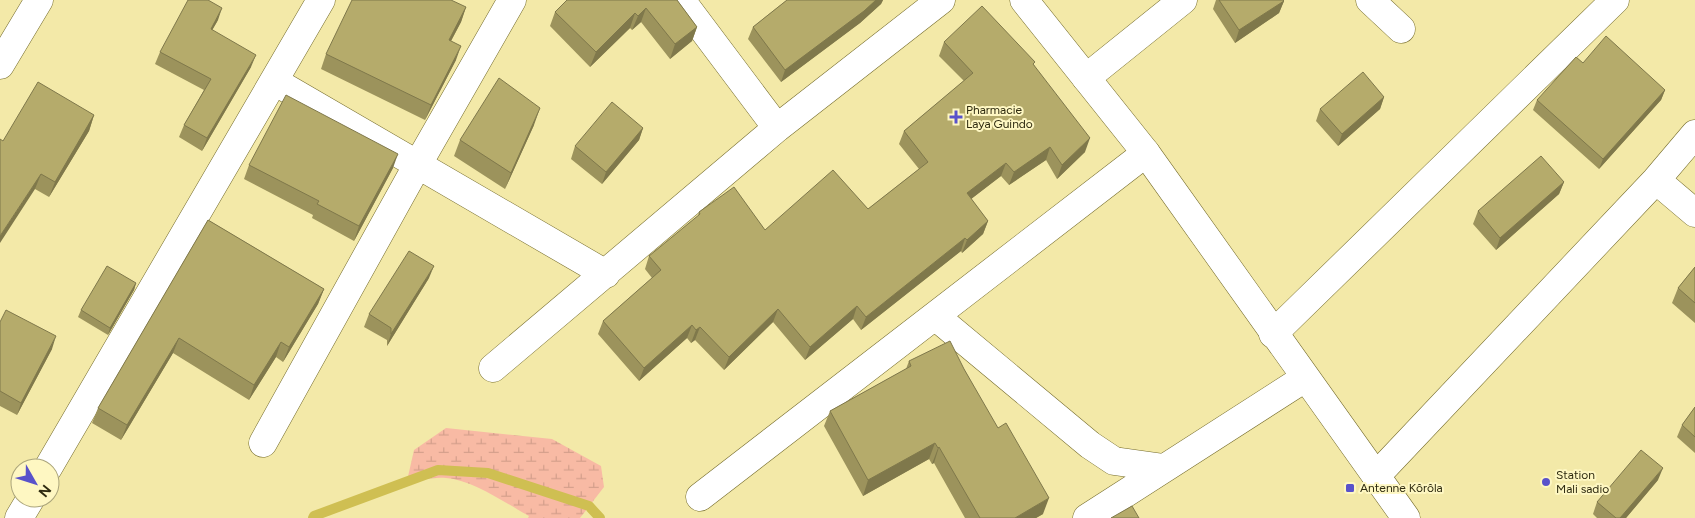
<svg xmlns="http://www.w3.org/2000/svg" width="1695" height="518" viewBox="0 0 1695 518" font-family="Figtree,sans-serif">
<defs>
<pattern id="wetland-marsh" width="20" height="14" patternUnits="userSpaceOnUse" patternTransform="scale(1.25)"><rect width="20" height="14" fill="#f8baa4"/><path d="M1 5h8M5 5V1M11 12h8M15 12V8" fill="none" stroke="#d5a08c"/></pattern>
</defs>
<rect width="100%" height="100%" fill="#f3e9a8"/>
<path fill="url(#wetland-marsh)" d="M 446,428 L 552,439 L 601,466 L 604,487 L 580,518 L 528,518 L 529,516 C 505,503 473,480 446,478 C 434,477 419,480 407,481 L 414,450 Z"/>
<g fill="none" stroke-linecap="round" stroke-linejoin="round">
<path stroke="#cfbf52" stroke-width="10" d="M 313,518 L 314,516 L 438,470 L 488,473 L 589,506 L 600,518"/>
<g stroke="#746b2b" stroke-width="29">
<path id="minor" d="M 681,0 L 777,128
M 1370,0 L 1401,29
M 0,65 L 39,0
M 1086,78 L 1183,0
M 274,81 L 606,274
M 1656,180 L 1695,213
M 935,316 L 1090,445 L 1114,461 L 1164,468
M 1273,334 L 1615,0
M 493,368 L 777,128 L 941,0
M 263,443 L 418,164 L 512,0
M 48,468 L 321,0
M 1376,476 L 1656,180 L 1695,134
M 700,497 L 1146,153
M 19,518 L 31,498
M 1087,518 L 1305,378"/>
</g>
<g stroke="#746b2b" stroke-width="29">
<path id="secondary" d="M 1024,0 L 1146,153 L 1406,518"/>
</g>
<use href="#minor" stroke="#fff" stroke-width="28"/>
<use href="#secondary" stroke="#fff" stroke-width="28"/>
</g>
<path fill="#9c935c" d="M 677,0 L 697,27 L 692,41 L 670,59 L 641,22 L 632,30 L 630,28 L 590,67 L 550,26 L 555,12 Z
M 787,0 L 883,0 L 881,4 L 860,23 L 781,82 L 748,39 L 753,27 Z
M 1216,0 L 1219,0 L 1284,1 L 1279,13 L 1235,43 L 1213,9 Z
M 466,7 L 461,22 L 451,41 L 456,60 L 425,120 L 321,69 L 326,54 Z
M 218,20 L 212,30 L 251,67 L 202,151 L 179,137 L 184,125 L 204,90 L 155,64 L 160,52 Z
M 944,42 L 1034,65 L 1085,152 L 1057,179 L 1046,160 L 1009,185 L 1001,176 L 971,199 L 988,221 L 983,234 L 962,253 L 961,251 L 861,330 L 853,319 L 805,360 L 773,322 L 724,370 L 695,340 L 691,343 L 687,338 L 639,381 L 598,334 L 603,321 L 652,278 L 645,269 L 649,256 L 698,216 L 699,212 L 765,230 L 868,209 L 919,169 L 899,144 L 904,131 L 964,81 L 939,56 Z
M 1583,63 L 1665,90 L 1661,100 L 1599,169 L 1533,110 L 1537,100 Z
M 1384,97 L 1380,109 L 1338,146 L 1316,121 L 1320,109 Z
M 94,115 L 89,131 L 49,197 L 35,189 L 3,141 Z
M 534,125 L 505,189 L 454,156 L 460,140 Z
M 643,128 L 639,140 L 602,184 L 571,159 L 575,146 Z
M 249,165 L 393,168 L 354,241 L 312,218 L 313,215 L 244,179 Z
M 1564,182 L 1559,194 L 1496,250 L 1473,224 L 1478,211 Z
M 208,220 L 324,289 L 318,304 L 283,362 L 276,357 L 249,400 L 173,353 L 121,440 L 92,423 L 98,408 Z
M 1695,267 L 1695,323 L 1672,303 L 1678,288 Z
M 429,278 L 387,346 L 387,340 L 364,327 L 369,314 Z
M 136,283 L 134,290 L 108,335 L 78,317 L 81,310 Z
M 0,322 L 52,349 L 17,415 L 0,406 Z
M 909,361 L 964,369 L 1043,514 L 1036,518 L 965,518 L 934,463 L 932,464 L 929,459 L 863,496 L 824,426 L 830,411 L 906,369 Z
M 1695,407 L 1695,453 L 1677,437 L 1682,425 Z
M 1658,480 L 1626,518 L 1597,518 L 1593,514 L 1597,502 Z"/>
<path fill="#7f784b" d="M 876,0 L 883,0 L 881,4 L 860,23 L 781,82 L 785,70 Z
M 1284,1 L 1279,13 L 1235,43 L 1239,30 Z
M 466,7 L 461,22 L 444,54 L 449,40 Z
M 222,8 L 218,20 L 206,41 L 211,29 Z
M 646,8 L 641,22 L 632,30 L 638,16 Z
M 635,13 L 630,28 L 590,67 L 596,52 Z
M 697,27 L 692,41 L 670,59 L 675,44 Z
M 461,46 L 456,60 L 425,120 L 431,105 Z
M 256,55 L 251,67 L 202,151 L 207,138 Z
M 1665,90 L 1661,100 L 1599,169 L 1603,159 Z
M 1384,97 L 1380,109 L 1338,146 L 1342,134 Z
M 540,108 L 534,125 L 505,189 L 511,173 Z
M 94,115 L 89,131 L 49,197 L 55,182 Z
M 643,128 L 639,140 L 602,184 L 606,172 Z
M 1090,138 L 1085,152 L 1057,179 L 1062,165 Z
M 1050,147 L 1046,160 L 1009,185 L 1014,172 Z
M 398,154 L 393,168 L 354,241 L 359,226 Z
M 1006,163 L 1001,176 L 962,206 L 967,193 Z
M 41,174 L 35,189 L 0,243 L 0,236 Z
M 1564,182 L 1559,194 L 1496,250 L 1500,238 Z
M 988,221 L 983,234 L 962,253 L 967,240 Z
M 965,238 L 961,251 L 861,330 L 866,317 Z
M 434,266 L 429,278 L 387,346 L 391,334 Z
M 136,283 L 134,290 L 108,335 L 110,328 Z
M 324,289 L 318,304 L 283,362 L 289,347 Z
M 857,306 L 853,319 L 805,360 L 810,347 Z
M 778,309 L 773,322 L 724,370 L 729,357 Z
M 692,325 L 687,338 L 639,381 L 644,368 Z
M 700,327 L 695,340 L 691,343 L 696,330 Z
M 56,336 L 52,349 L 17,415 L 21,403 Z
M 179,338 L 173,353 L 121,440 L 127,425 Z
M 281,342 L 276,357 L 249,400 L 254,385 Z
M 935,443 L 929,459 L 863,496 L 868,480 Z
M 939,447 L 934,463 L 932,464 L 938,448 Z
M 1663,468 L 1658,480 L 1626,518 L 1620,518 Z
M 1049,498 L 1043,514 L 1036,518 L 1015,518 Z"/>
<path fill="#b5ab6b" stroke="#7f784b" d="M 188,0 L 208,0 L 222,8 L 211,29 L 256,55 L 207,138 L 184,125 L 211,79 L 160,52 Z
M 352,0 L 451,0 L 466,7 L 449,40 L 461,46 L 431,105 L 326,54 Z
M 567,0 L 677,0 L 697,27 L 675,44 L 646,8 L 638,16 L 635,13 L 596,52 L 555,12 Z
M 787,0 L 876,0 L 864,11 L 785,70 L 753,27 Z
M 1219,0 L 1283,0 L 1284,1 L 1239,30 Z
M 982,6 L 1035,62 L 1033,64 L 1090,138 L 1062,165 L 1050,147 L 1014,172 L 1006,163 L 967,193 L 988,221 L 967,240 L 965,238 L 866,317 L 857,306 L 810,347 L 778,309 L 729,357 L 700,327 L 696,330 L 692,325 L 644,368 L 603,321 L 661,270 L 649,256 L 700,214 L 699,212 L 734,187 L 765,230 L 833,170 L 868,209 L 928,162 L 904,131 L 973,73 L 944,42 Z
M 1606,36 L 1665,90 L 1603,159 L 1537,100 L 1576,57 L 1583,63 Z
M 1363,72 L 1384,97 L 1342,134 L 1320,109 Z
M 499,78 L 540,108 L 511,173 L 460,140 Z
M 38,82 L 94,115 L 55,182 L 41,174 L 0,236 L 0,139 L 3,141 Z
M 286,95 L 398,154 L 359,226 L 317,204 L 319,201 L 249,165 Z
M 612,102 L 643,128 L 606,172 L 575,146 Z
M 1541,156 L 1564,182 L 1500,238 L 1478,211 Z
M 208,220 L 324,289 L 289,347 L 281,342 L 254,385 L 179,338 L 127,425 L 98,408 Z
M 409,251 L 434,266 L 391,334 L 391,328 L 369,314 Z
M 107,266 L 136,283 L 110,328 L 81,310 Z
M 1695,267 L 1695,303 L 1678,288 Z
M 6,310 L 56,336 L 21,403 L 0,391 L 0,322 Z
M 950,341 L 964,369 L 998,428 L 1006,423 L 1049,498 L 1015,518 L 980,518 L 939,447 L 938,448 L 935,443 L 868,480 L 830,411 L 911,366 L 909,361 Z
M 1695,407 L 1695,437 L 1682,425 Z
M 1641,450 L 1663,468 L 1620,518 L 1616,518 L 1597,502 Z
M 1132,506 L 1139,518 L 1111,518 Z"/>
<g fill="#5952ca" stroke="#fef7c2" stroke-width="2">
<path d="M953.5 109.5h5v5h5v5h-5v5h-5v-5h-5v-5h5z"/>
<circle cx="1546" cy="482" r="5"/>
<rect x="1345" y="483" width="10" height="10" rx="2.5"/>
</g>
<g text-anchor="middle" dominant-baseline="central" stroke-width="4" stroke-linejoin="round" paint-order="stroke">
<g font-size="12" fill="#2f2b10" stroke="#fef7c2" text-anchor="start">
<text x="966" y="110">Pharmacie<tspan x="966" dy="14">Laya Guindo</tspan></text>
<text x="1556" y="475">Station<tspan x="1556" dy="14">Mali sadio</tspan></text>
<text x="1360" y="488">Antenne Kôrôla</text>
</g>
</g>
<g transform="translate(35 483) rotate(129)"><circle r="24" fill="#fef7c2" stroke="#aba57b"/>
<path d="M0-4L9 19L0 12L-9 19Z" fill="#5952ca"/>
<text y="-8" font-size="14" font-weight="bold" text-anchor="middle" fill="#2f2b10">N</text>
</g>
</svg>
